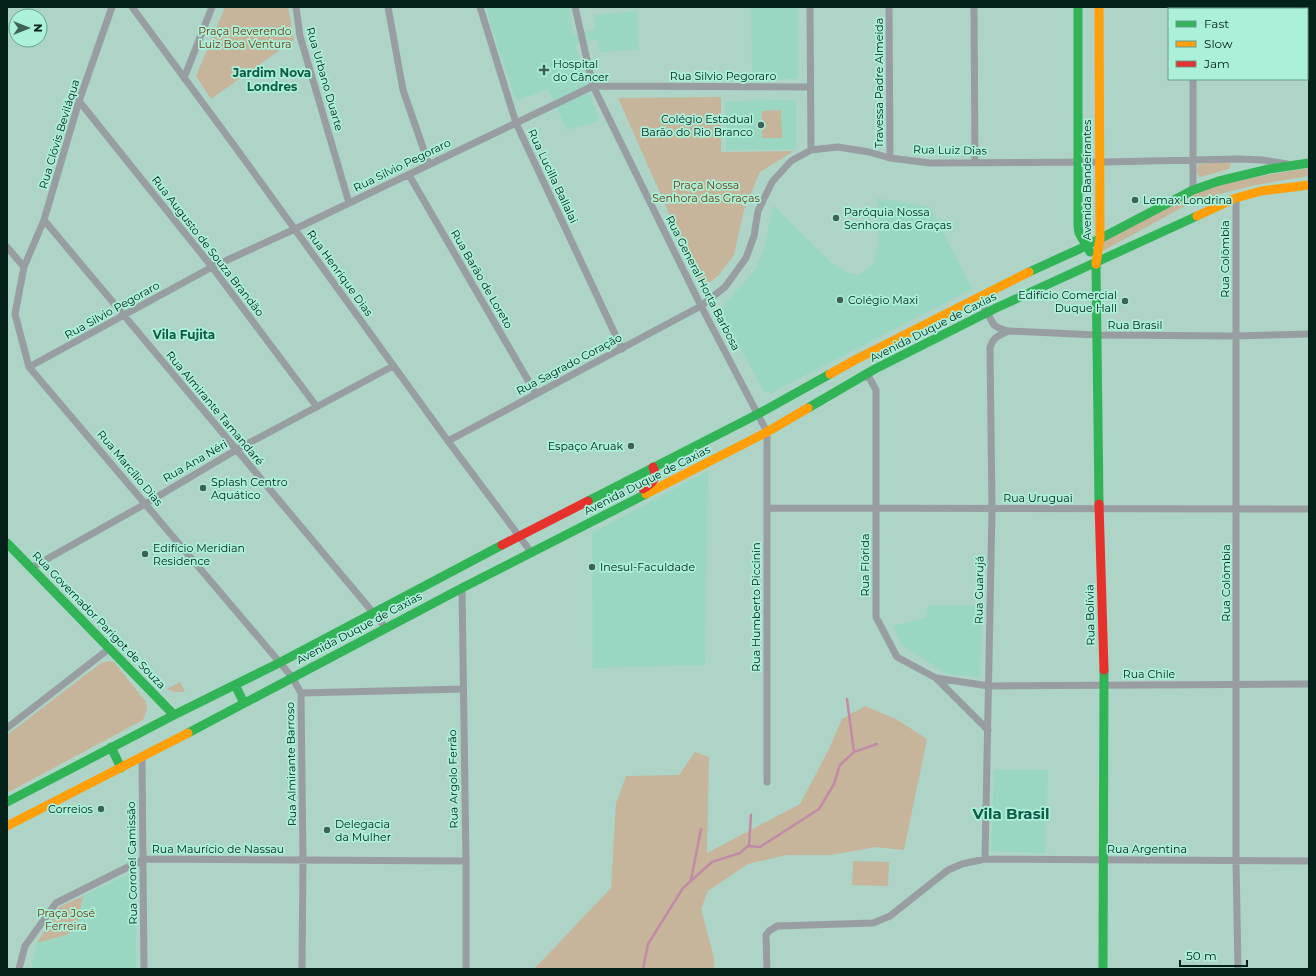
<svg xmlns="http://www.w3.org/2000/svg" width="1316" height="976" viewBox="0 0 1316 976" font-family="Montserrat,sans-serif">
<rect width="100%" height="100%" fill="#add4c7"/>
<path fill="#9ad7c3" d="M 487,7 L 569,7 L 573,35 L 595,30 L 595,15 L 637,11 L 639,50 L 600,52 L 597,39 L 575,45 L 599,121 L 567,130 L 548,89 L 516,101 L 489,20 Z
M 751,7 L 798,7 L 798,75 L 796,79 L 752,80 Z
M 796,100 L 796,149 L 726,150 L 725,101 Z
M 876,198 L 930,207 L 972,289 L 771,393 L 764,392 L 720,310 L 754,271 L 764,250 L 773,205 L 833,264 L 845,272 L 859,275 L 873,264 L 878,245 L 879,213 Z
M 708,471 L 705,665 L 593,668 L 592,533 Z
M 928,605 L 982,605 L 980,677 L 947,674 L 901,644 L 893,626 L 926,618 Z
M 994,770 L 1048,770 L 1045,853 L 991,851 Z
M 135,871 L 136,969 L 31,969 L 37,943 L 66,935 L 77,927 L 83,896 Z"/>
<path fill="#c6b59a" d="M 225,7 L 288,7 L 294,40 L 211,99 L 196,76 Z
M 721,97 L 721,152 L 794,151 L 760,172 L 744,210 L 734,255 L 718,276 L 702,288 L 618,98 Z
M 781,110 L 782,138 L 762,138 L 762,111 Z
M 1228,162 L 1231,164 L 1229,169 L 1200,177 C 1196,173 1196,169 1199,164 Z
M 1309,168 L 1309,176 L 1256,185 L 1227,192 L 1185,206 L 1101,252 L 1103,240 L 1203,189 L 1238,180 Z
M 109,661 L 114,662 L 146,702 L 147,709 L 143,720 L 7,793 L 7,735 L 101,663 Z
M 180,682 L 185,692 L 175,692 L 167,689 Z
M 865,706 L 896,719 L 927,739 L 904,850 L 876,847 L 831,855 L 787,855 L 748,864 L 708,891 L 701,909 L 714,958 L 714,969 L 534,969 L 611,888 L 616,803 L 626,776 L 679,775 L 695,752 L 709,757 L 707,853 L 800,804 L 828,751 L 842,719 Z
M 853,861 L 889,862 L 888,886 L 852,885 Z
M 83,896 L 77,927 L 66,935 L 37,943 L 59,907 Z"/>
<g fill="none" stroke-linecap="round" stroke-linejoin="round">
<path stroke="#c18ba7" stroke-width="2.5" d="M 847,699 L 854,752
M 749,846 L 751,815
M 691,880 L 701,829
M 643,969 L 648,944 L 683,888 L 712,862 L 740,853 L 748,846 L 760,847 L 819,809 L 834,784 L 840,765 L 854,752 L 877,744"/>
<path stroke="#989da2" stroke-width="7" d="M 112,7 L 79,101 L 44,220 L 24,267 L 15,314 L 29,367 L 292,677 L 301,693 L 303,861 L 302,969
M 132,7 L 236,148 L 448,441 L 531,552
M 296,7 L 300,36 L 349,203
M 388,7 L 403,90 L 429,165
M 480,7 L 516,123 L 622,349
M 575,7 L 593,86 L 701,306 L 767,432 L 767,782
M 810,7 L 811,150
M 889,7 L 890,158
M 974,7 L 975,162
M 1194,9 L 1194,7
M 184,78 L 212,7
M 79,101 L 212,267 L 317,407
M 409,175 L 536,394
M 1193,190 L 1193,79
M 1236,198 L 1236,860 L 1238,969
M 44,220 L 386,628
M 7,247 L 24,267
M 978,297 L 994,325 L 999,328 L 1008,331 L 1097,335 L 1236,336 L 1309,334
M 29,367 L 212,267 L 295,229 L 593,86 L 810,87
M 864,375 L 870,379 L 876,390 L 876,617 L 897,657 L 936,678 L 989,686 L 1309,684
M 448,441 L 701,306 L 725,287 L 746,258 L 754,236 L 758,211 L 772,182 L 791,161 L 811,150 L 838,147 L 869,152 L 890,158 L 930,163 L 1105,162 L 1238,159 L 1263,160 L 1287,164
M 767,508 L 1309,509
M 31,568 L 145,504 L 236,450 L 393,366
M 462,588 L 466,861 L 466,969
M 936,678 L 988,730
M 301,693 L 463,689
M 7,728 L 110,648
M 142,757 L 144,969
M 985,859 L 992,509 L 990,348 C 993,337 998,336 1008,331
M 19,969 L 25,946 L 56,903 L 144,859 L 466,861
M 767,969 L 766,935 L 769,931 L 777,926 L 873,923 L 890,916 L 948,870 L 962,864 L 985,859 L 1309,861"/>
<path stroke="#30b455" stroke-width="9" d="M 1078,7 L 1078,226 L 1079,233 L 1090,252
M 1096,264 L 1099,504
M 1029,272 L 1086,246 L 1193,190 L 1219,181 L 1269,169 L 1309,163
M 808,408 L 875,369 L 996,308 L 1197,216
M 588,501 L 758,414 L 830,374
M 7,543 L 174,715
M 235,685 L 244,703
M 188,733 L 462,588 L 646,494
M 111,747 L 121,768
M 7,802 L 174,715 L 279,663 L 502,545
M 1103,969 L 1104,670"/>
<path stroke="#ff9f0a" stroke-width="9" d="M 1197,216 L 1236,198 L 1261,191 L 1309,185
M 1096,264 L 1100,238 L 1099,7
M 830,374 L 855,360 L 1029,272
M 646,494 L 767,432 L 808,408
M 7,826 L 188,733"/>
<path stroke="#e5322d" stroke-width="9" d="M 643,489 C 653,483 658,478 653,467
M 1099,504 L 1104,670
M 502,545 L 588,501"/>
</g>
<g fill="#3f6056" stroke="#abf1d9" stroke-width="1.5">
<path d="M542 64h4v4h4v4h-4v4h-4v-4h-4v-4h4z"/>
<circle cx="761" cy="125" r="4"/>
<circle cx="1135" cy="200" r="4"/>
<circle cx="836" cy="218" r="4"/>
<circle cx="840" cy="300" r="4"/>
<circle cx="1125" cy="301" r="4"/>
<circle cx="631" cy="446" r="4"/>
<circle cx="203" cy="488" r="4"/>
<circle cx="145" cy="554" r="4"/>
<circle cx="592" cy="567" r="4"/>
<circle cx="101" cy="809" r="4"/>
<circle cx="327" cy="830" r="4"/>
</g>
<g text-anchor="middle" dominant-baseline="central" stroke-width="3.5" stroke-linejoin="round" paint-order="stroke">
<g font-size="11" fill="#71380e" stroke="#abf1d9">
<text x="245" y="31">Praça Reverendo<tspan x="245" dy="13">Luiz Boa Ventura</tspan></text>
<text x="706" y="185">Praça Nossa<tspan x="706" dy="13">Senhora das Graças</tspan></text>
<text x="66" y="913">Praça José<tspan x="66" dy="13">Ferreira</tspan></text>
</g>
<g font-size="11" fill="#042119" stroke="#abf1d9" text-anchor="start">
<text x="553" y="64">Hospital<tspan x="553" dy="13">do Câncer</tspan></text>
<text x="753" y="119" text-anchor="end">Colégio Estadual<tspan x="753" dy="13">Barão do Rio Branco</tspan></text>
<text x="1143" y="200">Lemax Londrina</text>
<text x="844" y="212">Paróquia Nossa<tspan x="844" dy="13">Senhora das Graças</tspan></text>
<text x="1117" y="295" text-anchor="end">Edifício Comercial<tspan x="1117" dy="13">Duque Hall</tspan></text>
<text x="848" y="300">Colégio Maxi</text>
<text x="623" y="446" text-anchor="end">Espaço Aruak</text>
<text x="211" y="482">Splash Centro<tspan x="211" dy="13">Aquático</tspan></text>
<text x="153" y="548">Edifício Meridian<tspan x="153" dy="13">Residence</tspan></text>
<text x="600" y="567">Inesul-Faculdade</text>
<text x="93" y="809" text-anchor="end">Correios</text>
<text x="335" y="824">Delegacia<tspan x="335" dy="13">da Mulher</tspan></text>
</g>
<g font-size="11" fill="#042119" stroke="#abf1d9">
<text x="723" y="76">Rua Silvio Pegoraro</text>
<text transform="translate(325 79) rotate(74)">Rua Urbano Duarte</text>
<text transform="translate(879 83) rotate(-90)">Travessa Padre Almeida</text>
<text transform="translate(59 134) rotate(-73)">Rua Clóvis Beviláqua</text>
<text transform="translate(950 150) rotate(1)">Rua Luiz Dias</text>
<text transform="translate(402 165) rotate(-26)">Rua Silvio Pegoraro</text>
<text transform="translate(553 176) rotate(65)">Rua Lucilla Ballalai</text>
<text transform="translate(1087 180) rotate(-90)">Avenida Bandeirantes</text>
<text transform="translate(208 246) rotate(52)">Rua Augusto de Souza Brandão</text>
<text transform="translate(1225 259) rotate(-90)">Rua Colômbia</text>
<text transform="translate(340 273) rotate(54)">Rua Henrique Dias</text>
<text transform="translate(482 279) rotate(60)">Rua Barão de Loreto</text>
<text transform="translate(703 283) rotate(63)">Rua General Horta Barbosa</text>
<text transform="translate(112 310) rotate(-29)">Rua Silvio Pegoraro</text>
<text x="1135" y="325">Rua Brasil</text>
<text transform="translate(933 327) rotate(-27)">Avenida Duque de Caxias</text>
<text transform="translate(569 364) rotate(-28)">Rua Sagrado Coração</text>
<text transform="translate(215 408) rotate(50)">Rua Almirante Tamandaré</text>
<text transform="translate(195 461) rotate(-30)">Rua Ana Néri</text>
<text transform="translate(130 468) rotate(50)">Rua Marcílio Dias</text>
<text transform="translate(647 480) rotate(-27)">Avenida Duque de Caxias</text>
<text x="1038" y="498">Rua Uruguai</text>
<text transform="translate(865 565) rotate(-90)">Rua Flórida</text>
<text transform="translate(1226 583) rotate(-90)">Rua Colômbia</text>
<text transform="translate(979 590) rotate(-89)">Rua Guarujá</text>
<text transform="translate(756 607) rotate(-90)">Rua Humberto Piccinin</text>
<text transform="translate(1090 615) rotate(-91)">Rua Bolívia</text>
<text transform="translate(99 620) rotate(46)">Rua Governador Parigot de Souza</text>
<text transform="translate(359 628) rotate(-28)">Avenida Duque de Caxias</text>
<text x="1149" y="674">Rua Chile</text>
<text transform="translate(291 764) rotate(-91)">Rua Almirante Barroso</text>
<text transform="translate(453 779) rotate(-91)">Rua Argolo Ferrão</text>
<text x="218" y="849">Rua Maurício de Nassau</text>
<text x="1147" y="849">Rua Argentina</text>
<text transform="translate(132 863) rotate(-91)">Rua Coronel Camissão</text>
</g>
<g font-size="12" font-weight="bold" fill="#0f5b48" stroke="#abf1d9">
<text x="272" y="72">Jardim Nova<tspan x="272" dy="14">Londres</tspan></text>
<text x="184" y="334">Vila Fujita</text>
</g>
<g font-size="15" font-weight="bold" fill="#0f5b48" stroke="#abf1d9">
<text x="1011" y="813">Vila Brasil</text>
</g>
</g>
<rect width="1316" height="976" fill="none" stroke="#042119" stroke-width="16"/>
<rect x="1168" y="8" width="140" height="72" fill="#abf1d9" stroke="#689e8c"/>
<rect x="1176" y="21" width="20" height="6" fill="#30b455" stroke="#689e8c"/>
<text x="1204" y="28" font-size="12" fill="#042119">Fast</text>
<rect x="1176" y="41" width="20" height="6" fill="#ff9f0a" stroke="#689e8c"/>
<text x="1204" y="48" font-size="12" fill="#042119">Slow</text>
<rect x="1176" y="61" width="20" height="6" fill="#e5322d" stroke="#689e8c"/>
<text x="1204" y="68" font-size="12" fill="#042119">Jam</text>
<g transform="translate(28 28) rotate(90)"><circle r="19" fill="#abf1d9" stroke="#689e8c"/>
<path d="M0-3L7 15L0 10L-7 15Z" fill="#3f6056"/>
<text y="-6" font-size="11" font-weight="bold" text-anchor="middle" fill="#042119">N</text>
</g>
<path d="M1180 960v6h67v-6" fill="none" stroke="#042119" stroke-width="2"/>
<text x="1186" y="960" font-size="12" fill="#042119" stroke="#abf1d9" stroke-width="3" paint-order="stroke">50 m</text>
</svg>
